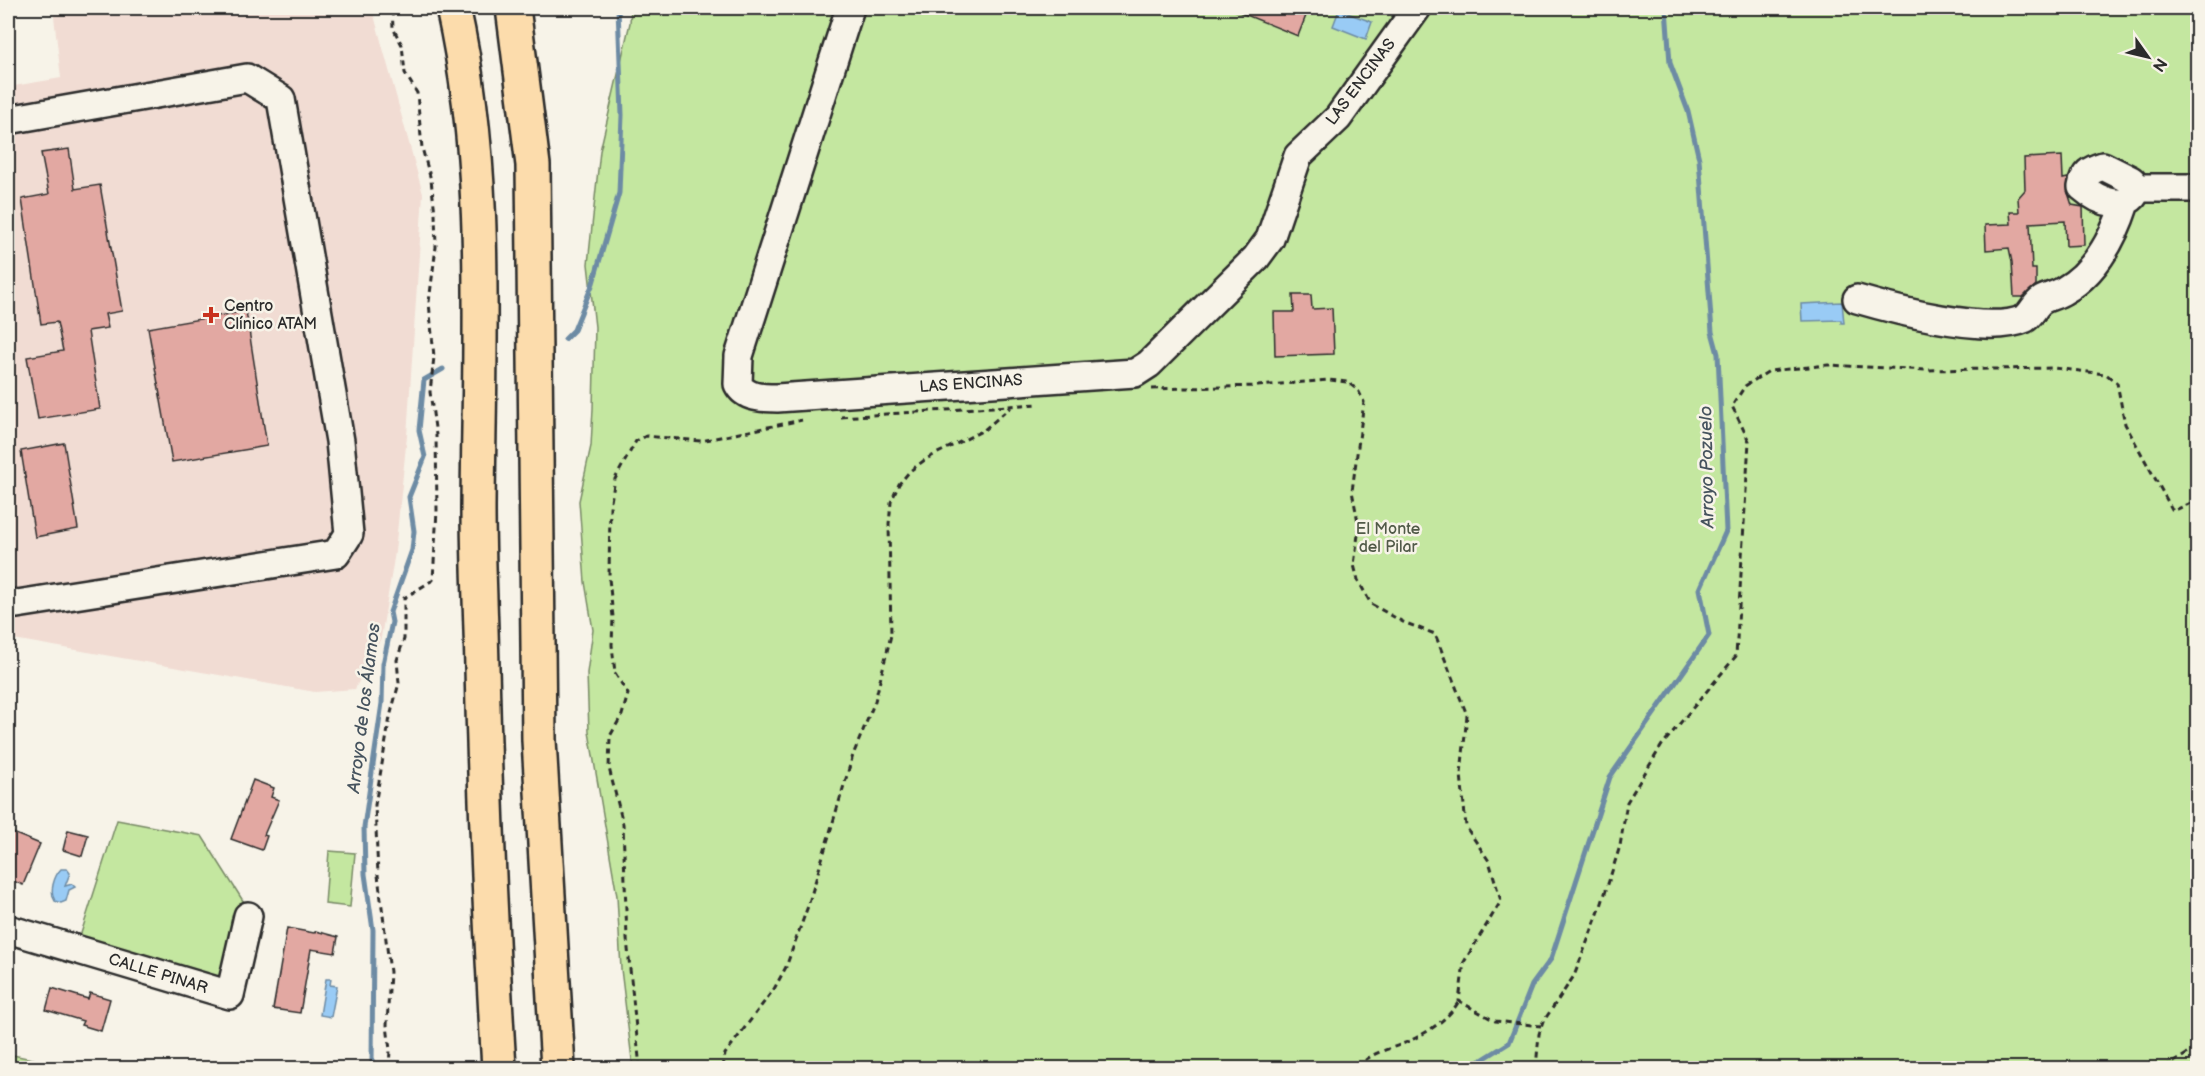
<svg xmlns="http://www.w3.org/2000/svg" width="2205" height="1076" viewBox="0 0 2205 1076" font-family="'Balsamiq Sans',sans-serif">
<rect width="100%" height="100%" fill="#f7f3e8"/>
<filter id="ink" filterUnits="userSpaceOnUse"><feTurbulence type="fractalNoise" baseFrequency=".0167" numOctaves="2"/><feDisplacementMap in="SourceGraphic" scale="12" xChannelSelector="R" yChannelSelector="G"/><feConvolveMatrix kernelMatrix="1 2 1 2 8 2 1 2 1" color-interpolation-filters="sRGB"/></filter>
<g filter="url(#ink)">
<path fill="#f1dcd3" d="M 53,8 L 372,8 L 423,194 L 407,436 L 395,552 L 381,638 L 355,689 L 315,692 L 8,638 L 8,87 L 61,78 Z"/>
<path fill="#c4e7a0" stroke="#788966" stroke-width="1.5" d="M 631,8 L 2197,8 L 2197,1068 L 633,1068 L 621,969 L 617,896 L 589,732 L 587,673 L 593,630 L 585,582 L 579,501 L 591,446 L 593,409 L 595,327 L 588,264 L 600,151 L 630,23 Z
M 117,820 L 202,836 L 245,904 L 225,981 L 78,943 Z
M 329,851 L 355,853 L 350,907 L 325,904 Z
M 8,1054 L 70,1067 L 70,1068 L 8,1068 Z"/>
<path fill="#99cbf5" stroke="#6d8ba4" stroke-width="1.5" d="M 1339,10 L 1372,22 L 1366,39 L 1333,26 Z
M 1842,302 L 1844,323 L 1841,323 L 1841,320 L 1802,321 L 1801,304 Z
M 61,869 L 67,869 L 70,873 L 65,886 L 72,884 L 75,887 L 69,890 L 66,901 L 61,903 L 55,901 C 49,892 54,876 61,869 Z
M 326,979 L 331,979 L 330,985 L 337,986 L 331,1017 L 320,1015 Z"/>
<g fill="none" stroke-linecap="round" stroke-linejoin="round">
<path stroke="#6d8ba4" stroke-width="5" d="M 565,339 L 574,330 L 593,283 L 619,193 L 622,115 L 618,8
M 372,1068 L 373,930 L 365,874 L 364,827 L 382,703 L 383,664 L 392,622 L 390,612 L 412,550 L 414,531 L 409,497 L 425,457 L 419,430 L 424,380 L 443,369
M 1469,1068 L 1509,1043 L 1532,985 L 1551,959 L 1610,777 L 1709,635 L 1700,589 L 1726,531 L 1718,354 L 1712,332 L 1699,159 L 1688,111 L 1670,63 L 1666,8"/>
</g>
<path fill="#e2a8a2" stroke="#2b2b2b" stroke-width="1.5" d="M 1229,8 L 1309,8 L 1298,36 Z
M 69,149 L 75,189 L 100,185 L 122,311 L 105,314 L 108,328 L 88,331 L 100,409 L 38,419 L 27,357 L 63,351 L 57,322 L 41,324 L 22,199 L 49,194 L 41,153 Z
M 2062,156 L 2063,179 L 2068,178 L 2068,193 L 2072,205 L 2083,207 L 2084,245 L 2066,246 L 2065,221 L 2030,223 L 2032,269 L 2036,269 L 2036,285 L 2023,297 L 2014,297 L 2012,262 L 2009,248 L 1986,250 L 1985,225 L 2011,224 L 2010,212 L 2019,212 L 2018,198 L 2025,190 L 2024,158 Z
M 1293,295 L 1311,295 L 1312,309 L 1332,308 L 1334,354 L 1275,356 L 1274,312 L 1294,312 Z
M 246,311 L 267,446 L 172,462 L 148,328 Z
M 64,443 L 78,529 L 35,537 L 21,451 Z
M 253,780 L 274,788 L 271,797 L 279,800 L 264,835 L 267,836 L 262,850 L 231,839 Z
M 68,830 L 88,835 L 82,856 L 63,850 Z
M 8,831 L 40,844 L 23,885 L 8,879 Z
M 287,928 L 314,933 L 316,931 L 338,937 L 335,953 L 311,949 L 300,1013 L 273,1009 Z
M 52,988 L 88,999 L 90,993 L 110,999 L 101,1031 L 81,1025 L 83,1021 L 46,1010 Z"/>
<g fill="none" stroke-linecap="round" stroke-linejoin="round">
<g stroke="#2b2b2b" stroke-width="32">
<path id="minor" d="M 850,8 L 739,356 L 738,384 C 745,398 763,398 777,398 L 1135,373 L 1149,364 L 1256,258 L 1270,239 L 1298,156 L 1338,118 L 1417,8
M 8,120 L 247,78 L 281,99 L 340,441 L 349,534 L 336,554 L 17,604 L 8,602
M 2138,188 C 2128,214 2098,201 2082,187 C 2084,173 2090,170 2103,166 L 2131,180 L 2138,188 L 2198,188
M 1857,299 C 1895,310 1988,335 2024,319 C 2032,315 2034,305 2042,300 C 2049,296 2057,295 2063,291 C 2096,273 2114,237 2125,203
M 8,929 L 230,995 L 248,916"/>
</g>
<g stroke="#2b2b2b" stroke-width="38">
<path id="highway" d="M 453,8 C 490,171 479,341 478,508 C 478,561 481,615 482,668 C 485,802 491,935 499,1068
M 513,8 L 533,165 L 539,740 L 558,1068"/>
</g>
<path stroke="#2b2b2b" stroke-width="3" stroke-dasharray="6 4.5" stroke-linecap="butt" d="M 1152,389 L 1258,386 L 1329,380 L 1347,382 L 1358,390 L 1364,402 L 1352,491 L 1359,527 L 1354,565 L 1358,580 L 1371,604 L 1403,622 L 1435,634 L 1467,715 L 1461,774 L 1466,827 L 1489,861 L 1501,901 L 1464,962 L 1459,1001 L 1495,1021 L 1541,1026
M 841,417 L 1038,404
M 389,1068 L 390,1050 L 387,1025 L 390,972 L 378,875 L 375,805 L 390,717 L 399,683 L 397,660 L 404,639 L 404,598 L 433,580 L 437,510 L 436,435 L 430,392 L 434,357 L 429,302 L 436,247 L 435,213 L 431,180 L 422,148 L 417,93 L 405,73 L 402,45 L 393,28 L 392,8
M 640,1068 L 627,939 L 623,824 L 609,768 L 610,736 L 622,715 L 628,694 L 615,673 L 612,645 L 613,617 L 609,578 L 610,507 L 615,479 L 636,441 L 646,436 L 701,441 L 802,420
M 723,1068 L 725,1054 L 774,989 L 786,967 L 808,906 L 853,755 L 875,701 L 891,635 L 889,524 L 891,502 L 899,484 L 910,471 L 926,459 L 984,430 L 1011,407
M 1358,1068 C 1369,1052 1389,1050 1407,1042 C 1427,1033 1449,1019 1459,1001
M 1536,1068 L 1539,1034 L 1543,1022 L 1574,976 L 1601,906 L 1620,846 L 1627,802 L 1662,745 L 1736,656 L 1749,441 L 1732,406 L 1745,386 L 1769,371 L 1828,365 L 1927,370 L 2054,368 L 2106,374 L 2117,383 L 2125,424 L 2173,511 L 2198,500
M 2164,1068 L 2198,1047"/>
<use href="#minor" stroke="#f7f3e8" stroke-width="27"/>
<use href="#highway" stroke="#fcdcac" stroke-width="33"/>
</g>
</g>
<path fill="#c8321e" stroke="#f7f3e8" stroke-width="2" d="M208 306h6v6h6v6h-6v6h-6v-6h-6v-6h6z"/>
<g text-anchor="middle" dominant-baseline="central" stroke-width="5" stroke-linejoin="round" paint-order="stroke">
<g font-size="16" fill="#2b2b2b" stroke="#f7f3e8">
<text transform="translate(1361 82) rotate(-53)">LAS ENCINAS</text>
<text transform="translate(971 384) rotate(-4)">LAS ENCINAS</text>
<text transform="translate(158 974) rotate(17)">CALLE PINAR</text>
</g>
<g font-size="16" fill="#2b2b2b" stroke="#f7f3e8" text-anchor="start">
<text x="224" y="306">Centro<tspan x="224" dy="18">Clínico ATAM</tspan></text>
</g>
<g font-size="16" fill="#515a48" stroke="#f7f3e8">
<text x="1388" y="529">El Monte<tspan x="1388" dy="18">del Pilar</tspan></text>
</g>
<g font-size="18" font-style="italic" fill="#46535e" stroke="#f7f3e8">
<text transform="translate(1707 467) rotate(-91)">Arroyo Pozuelo</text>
<text transform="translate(364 708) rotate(-83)">Arroyo de los Álamos</text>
</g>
</g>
<rect width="2205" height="1076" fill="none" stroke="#f7f3e8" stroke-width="30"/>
<rect x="15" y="15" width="2175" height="1046" fill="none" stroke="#2b2b2b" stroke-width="2" filter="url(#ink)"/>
<g transform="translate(2148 57) rotate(124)" stroke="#f7f3e8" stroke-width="4.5" paint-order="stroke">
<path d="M0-4.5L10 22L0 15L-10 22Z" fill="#2b2b2b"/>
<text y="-9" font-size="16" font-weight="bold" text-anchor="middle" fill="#2b2b2b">N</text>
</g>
</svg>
